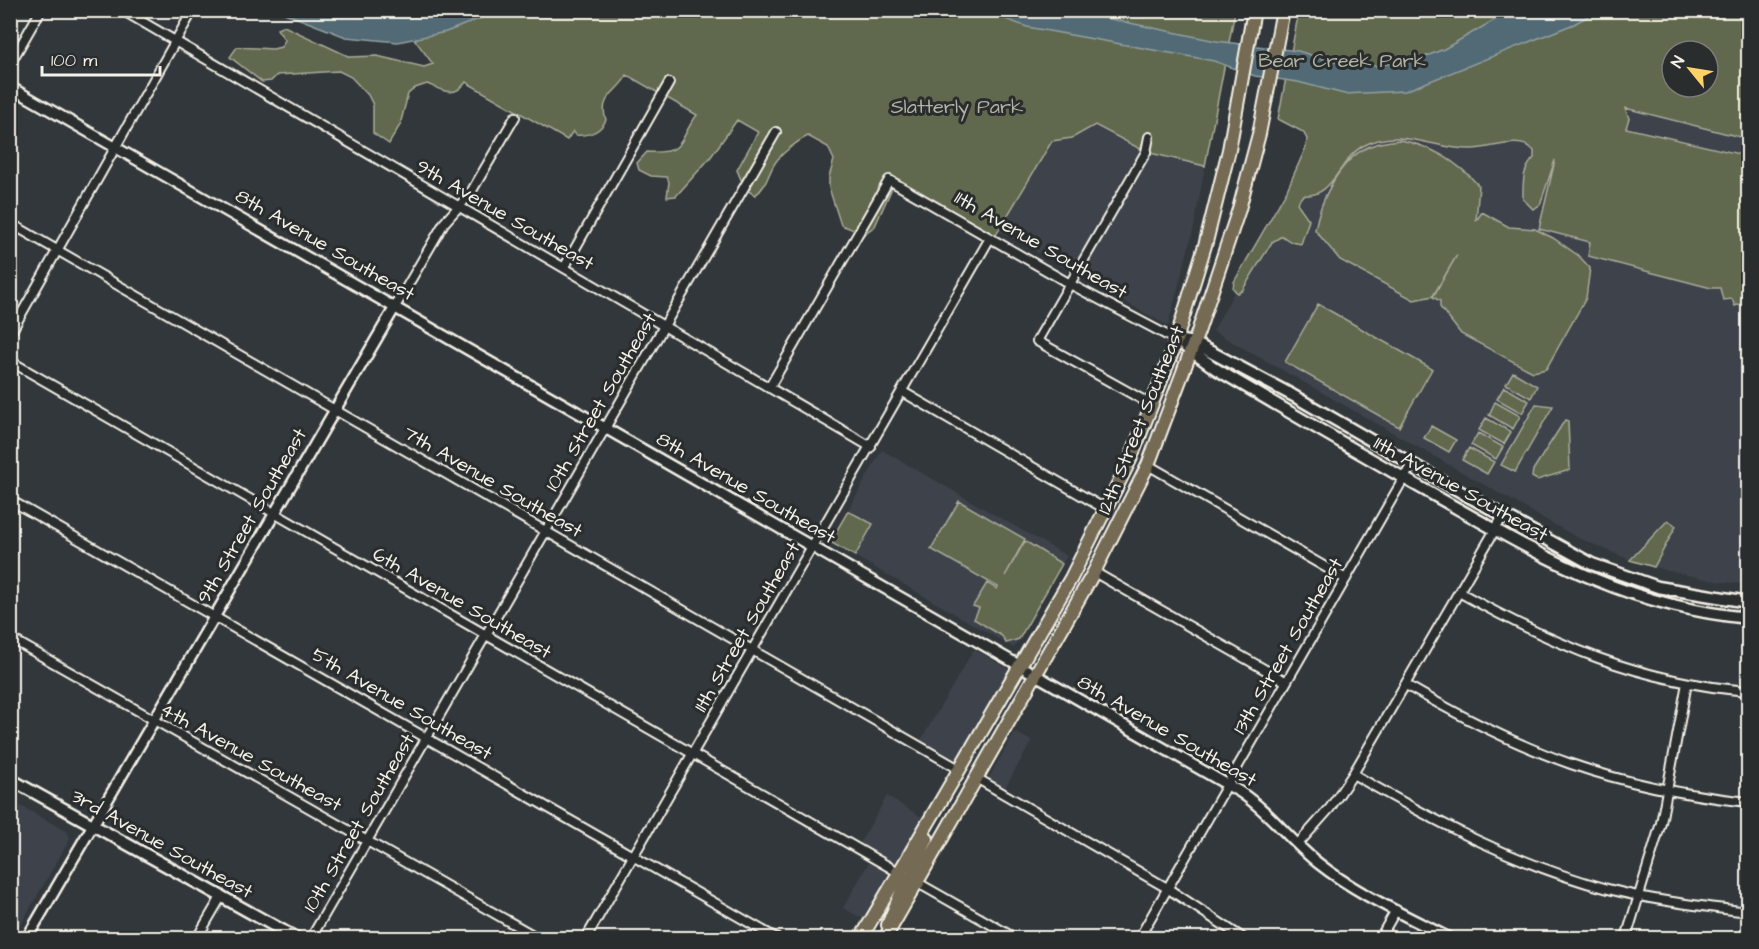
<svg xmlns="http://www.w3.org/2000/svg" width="1759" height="949" viewBox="0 0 1759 949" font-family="'Architects Daughter',sans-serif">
<rect width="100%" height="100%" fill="#32373b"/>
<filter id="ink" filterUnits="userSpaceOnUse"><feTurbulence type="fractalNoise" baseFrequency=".0167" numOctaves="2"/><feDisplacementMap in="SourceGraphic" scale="12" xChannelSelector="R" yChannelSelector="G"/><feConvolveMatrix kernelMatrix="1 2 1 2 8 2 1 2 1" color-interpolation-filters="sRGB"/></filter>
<g filter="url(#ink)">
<path fill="#3c434b" d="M 1578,94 L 1748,139 L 1748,585 L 1715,581 L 1668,571 L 1630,560 L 1576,537 L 1213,331 L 1331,114 Z
M 1096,125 L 1146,152 L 1205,166 L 1194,227 L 1168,326 L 999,231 L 1052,140 Z
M 882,450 L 1067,556 L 1014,648 L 830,542 Z
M 974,649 L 1012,671 L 959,762 L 921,740 Z
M 1015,732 L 1032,741 L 1002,793 L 985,784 Z
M 887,796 L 925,819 L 865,920 L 843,908 L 872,857 L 857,848 Z
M 10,800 L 68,832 L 70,839 L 13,938 L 10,938 Z"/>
<path fill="#60684e" stroke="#aaac9b" stroke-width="1.5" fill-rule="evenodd" d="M 452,10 L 1235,11 L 1205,166 L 1146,152 L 1095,125 L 1072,138 L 1052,141 L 993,240 L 901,186 L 892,188 L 875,226 L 864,234 L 841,225 L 829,188 L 829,177 L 834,160 L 828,147 L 808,136 C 799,140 785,151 778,159 C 768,170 768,187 755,195 L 745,189 L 737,170 L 758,132 L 737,120 L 710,158 L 676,196 L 667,197 L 669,182 L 667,177 L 651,176 L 639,170 L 637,163 L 647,152 C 688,154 677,140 697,115 L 627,75 C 618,93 598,96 606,120 C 600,132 590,136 576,135 L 573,131 L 567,140 L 466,82 C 454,99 442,90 427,84 L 415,88 L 408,94 L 400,125 L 389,144 L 373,133 L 373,105 L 368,95 L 351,77 L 339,71 L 277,75 L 271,81 L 262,82 L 230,57 L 237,47 L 273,49 L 281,47 L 285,40 L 277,29 L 284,26 L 350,57 L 377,56 L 424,67 L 433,64 L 415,40 Z
M 332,11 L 448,11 C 411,21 370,21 332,11 Z
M 1299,11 L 1748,11 L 1748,139 L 1625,108 L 1629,118 L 1626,128 L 1748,156 L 1748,301 L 1735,306 L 1732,299 L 1723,300 L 1720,288 L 1711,288 L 1588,256 L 1590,242 L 1539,229 L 1555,160 L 1540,205 L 1533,209 L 1523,199 C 1523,183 1522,170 1534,158 L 1534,151 C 1521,135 1491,149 1472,149 C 1435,150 1400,126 1363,146 C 1339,159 1333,199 1303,195 L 1297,203 L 1309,220 L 1301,244 L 1291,242 L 1282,236 L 1272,242 L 1242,291 L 1237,293 L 1233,288 L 1234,282 L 1287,190 L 1306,147 L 1307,139 L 1303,132 L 1278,119 ZM 1672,51 L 1708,51 L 1708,87 L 1672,87 Z
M 1400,140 C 1432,146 1458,162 1479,186 L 1476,221 L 1482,212 L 1509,227 L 1535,229 L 1553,238 L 1579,256 L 1590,268 L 1586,298 L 1546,369 L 1533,372 L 1461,334 L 1440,307 L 1440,301 L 1433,297 L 1457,255 L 1433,296 L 1414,300 L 1340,260 L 1315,230 C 1320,201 1339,160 1368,147 C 1378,142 1389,141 1400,140 Z
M 1318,304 L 1432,369 L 1399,427 L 1285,362 Z
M 1513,372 L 1537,386 L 1531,398 L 1506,384 Z
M 1504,387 L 1529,401 L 1522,413 L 1497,399 Z
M 1495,402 L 1520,416 L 1513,429 L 1489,415 Z
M 1536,404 L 1553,406 L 1515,472 L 1501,465 Z
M 1486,418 L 1511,432 L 1504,444 L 1479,430 Z
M 1565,420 L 1568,421 L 1570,470 L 1537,480 L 1532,477 L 1533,470 Z
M 1431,426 L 1456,440 L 1449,452 L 1424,438 Z
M 1478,433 L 1503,447 L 1496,459 L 1471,445 Z
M 1469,448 L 1494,462 L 1487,474 L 1462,460 Z
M 959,501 L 1025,539 L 1005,576 L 1025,541 L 1062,564 L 1019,639 L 1006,643 L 1002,636 L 974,619 L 979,608 L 973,606 L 987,583 L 997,589 L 998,587 L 931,549 Z
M 848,511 L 873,524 L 855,556 L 830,542 Z
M 1668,520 L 1676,526 L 1654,567 L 1630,560 Z"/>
<path fill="#516a74" stroke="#92a0a2" stroke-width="1.5" d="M 279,11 L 332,11 L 352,16 L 403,18 L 424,17 L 448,11 L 499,11 L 446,32 L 398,42 L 346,37 Z
M 984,11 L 1072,11 L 1216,41 L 1298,51 L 1333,62 L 1376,66 L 1422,58 L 1444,49 L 1510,11 L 1597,11 L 1574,24 L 1405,91 L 1344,94 L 1298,82 L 1255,76 L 1214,61 L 1027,27 Z"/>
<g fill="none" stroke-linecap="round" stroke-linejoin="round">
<g stroke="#f4f1e8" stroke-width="12">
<path id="minor" d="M 122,10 L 871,447
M 10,64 L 41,10
M 1149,137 L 1146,152 L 1037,341 L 1152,405
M 10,223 L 959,769
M 564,268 L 669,83
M 395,307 L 444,223 L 470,194 L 515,117
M 10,334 L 193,10
M 10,361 L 898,872
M 769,388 L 889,180 L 1070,284 L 1176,340
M 903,392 L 1107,510
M 1148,465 L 1346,579
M 10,500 L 776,938
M 1094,572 L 1285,681
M 1459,592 C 1553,645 1640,682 1748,691
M 10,638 L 538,938
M 1406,685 C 1525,754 1611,787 1748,802
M 1353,774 C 1434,821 1517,865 1608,889 C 1654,901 1701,906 1748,912
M 978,779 L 1167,888 L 1243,938
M 1298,844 L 1330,808 L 1353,774 L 1503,516
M 918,883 L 1015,938
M 197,938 L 221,897
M 311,938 L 776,132
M 586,938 L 990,238
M 1139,938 L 1412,464
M 1380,938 L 1396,910
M 1626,938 L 1661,823 L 1687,683"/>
</g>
<g stroke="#f4f1e8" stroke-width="14">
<path id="tertiary" d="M 10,87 L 1240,792 C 1270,812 1290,841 1318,863 C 1357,894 1405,915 1449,938
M 27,938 L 395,307"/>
</g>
<g stroke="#f4f1e8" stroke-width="15">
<path id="secondary" d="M 1176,340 L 1216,369 C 1289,412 1363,455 1437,497 C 1544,557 1623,606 1748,618
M 1176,340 L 1194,343 L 1292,395 L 1468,496 L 1592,564 L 1658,587 L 1748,602
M 10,779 L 296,938"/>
</g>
<g stroke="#f4f1e8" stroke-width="16">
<path id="primary" d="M 918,883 L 913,879 L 913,867 L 927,839
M 888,925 L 904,886 L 904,877 L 898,872
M 861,938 L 1071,578 L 1130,460 L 1173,350 L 1206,242 L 1229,150 L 1254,10
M 885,938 L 1094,572 L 1148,465 L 1198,332 L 1239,209 L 1259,134 L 1283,10"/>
</g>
<use href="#minor" stroke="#2a2d2e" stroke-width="8"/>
<use href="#tertiary" stroke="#2a2d2e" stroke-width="9"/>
<use href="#secondary" stroke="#2a2d2e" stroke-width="10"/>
<use href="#primary" stroke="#746b52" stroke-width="12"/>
</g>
</g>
<g text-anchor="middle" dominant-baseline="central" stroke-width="6" stroke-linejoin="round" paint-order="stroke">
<g font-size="20" fill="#b1b3a3" stroke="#2a2d2e">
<text x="1342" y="61">Bear Creek Park</text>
<text x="957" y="107">Slatterly Park</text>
</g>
<g font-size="20" fill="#f4f1e8" stroke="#2a2d2e">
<text transform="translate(505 215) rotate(30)">9th Avenue Southeast</text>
<text transform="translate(325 245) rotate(30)">8th Avenue Southeast</text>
<text transform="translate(1041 245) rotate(30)">11th Avenue Southeast</text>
<text transform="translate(601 402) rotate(-60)">10th Street Southeast</text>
<text transform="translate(1141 420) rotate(-68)">12th Street Southeast</text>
<text transform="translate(493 482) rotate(30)">7th Avenue Southeast</text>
<text transform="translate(746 488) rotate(30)">8th Avenue Southeast</text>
<text transform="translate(1461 489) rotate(29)">11th Avenue Southeast</text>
<text transform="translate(252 516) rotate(-60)">9th Street Southeast</text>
<text transform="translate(462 603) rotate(30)">6th Avenue Southeast</text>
<text transform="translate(747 627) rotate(-60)">11th Street Southeast</text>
<text transform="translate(1288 646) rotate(-60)">13th Street Southeast</text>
<text transform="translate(402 704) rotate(30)">5th Avenue Southeast</text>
<text transform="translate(1167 731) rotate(30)">8th Avenue Southeast</text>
<text transform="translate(251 757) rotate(29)">4th Avenue Southeast</text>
<text transform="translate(359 823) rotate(-60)">10th Street Southeast</text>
<text transform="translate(162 844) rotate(29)">3rd Avenue Southeast</text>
</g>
</g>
<rect width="1759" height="949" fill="none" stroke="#2a2d2e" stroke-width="36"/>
<rect x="18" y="18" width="1723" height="913" fill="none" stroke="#f4f1e8" stroke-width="2" filter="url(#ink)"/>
<g transform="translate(1690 69) rotate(300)"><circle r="28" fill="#2a2d2e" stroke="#7b7b78" stroke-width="1.5"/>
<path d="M0-4.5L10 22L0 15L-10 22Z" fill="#ffd166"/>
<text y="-9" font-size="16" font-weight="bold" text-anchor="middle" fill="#f4f1e8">N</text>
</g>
<path d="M42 66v9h118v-9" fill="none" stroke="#f4f1e8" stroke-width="3"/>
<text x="51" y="66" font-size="18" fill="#f4f1e8" stroke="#2a2d2e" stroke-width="4.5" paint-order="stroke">100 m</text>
</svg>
